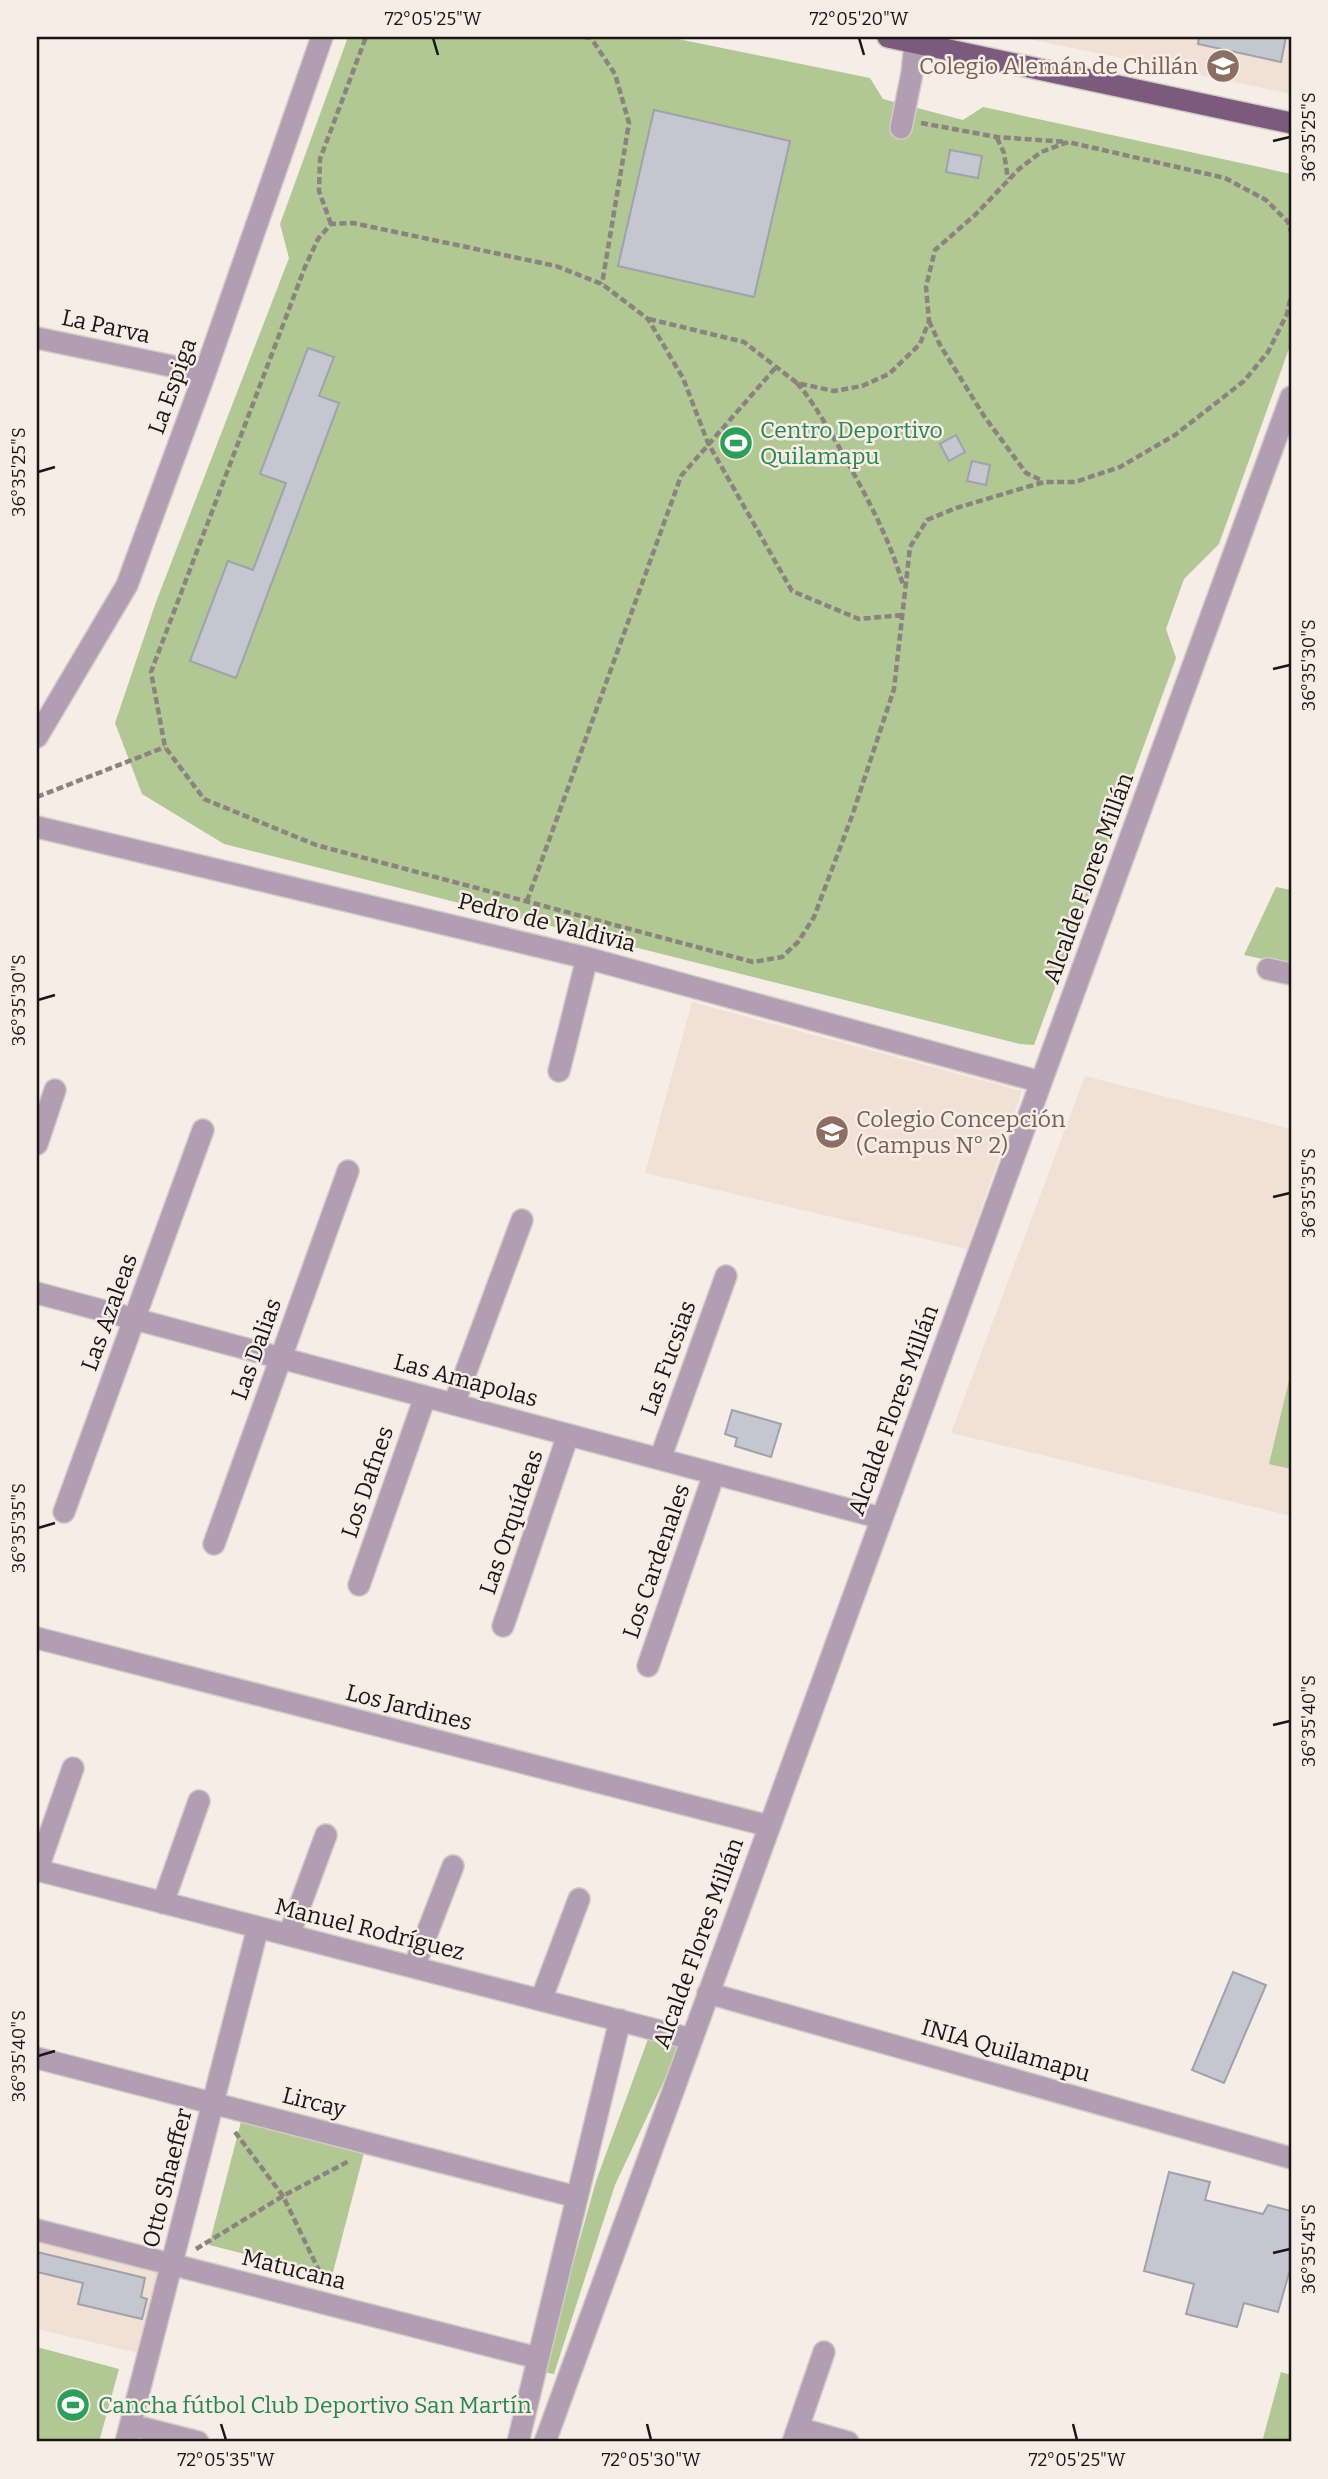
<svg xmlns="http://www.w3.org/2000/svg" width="1328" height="2479" viewBox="0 0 1328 2479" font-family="Bitter,serif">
<rect width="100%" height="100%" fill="#f7ede7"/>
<path fill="#f0e0d5" d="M 1020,37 L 1291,37 L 1291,94 Z
M 692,1002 L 1022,1091 L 967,1249 L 645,1173 Z
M 1085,1076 L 1291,1129 L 1291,1516 L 951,1433 Z
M 37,2243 L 159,2272 L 138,2353 L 37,2329 Z"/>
<path fill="#b1c794" d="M 348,37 L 668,37 L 870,78 L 883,99 L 963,120 L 983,107 L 1291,174 L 1291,343 L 1219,544 L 1184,579 L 1166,629 L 1176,658 L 1034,1045 L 1020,1044 L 224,844 L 142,794 L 115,723 L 156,602 L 289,258 L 280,224 Z
M 1276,887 L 1291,890 L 1291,965 L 1244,955 Z
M 1291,1372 L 1291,1469 L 1269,1464 Z
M 648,2039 L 680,2047 L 615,2185 L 554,2374 L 543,2372 L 596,2181 Z
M 242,2118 L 365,2149 L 332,2276 L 209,2245 Z
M 37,2347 L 119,2369 L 99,2442 L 37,2442 Z
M 1281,2372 L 1291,2375 L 1291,2442 L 1262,2442 Z"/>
<path fill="#c6c6d0" stroke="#a1a1ab" stroke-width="2" d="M 1199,37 L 1286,37 L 1281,62 L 1198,44 Z
M 654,110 L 790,141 L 754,297 L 618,266 Z
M 950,150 L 982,156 L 978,178 L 946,172 Z
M 308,348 L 334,357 L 319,396 L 339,403 L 236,678 L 190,661 L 228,561 L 253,570 L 286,483 L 260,474 Z
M 956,435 L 965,452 L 949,461 L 940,444 Z
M 972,461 L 990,465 L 986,485 L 967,481 Z
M 732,1410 L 781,1424 L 771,1457 L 735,1446 L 737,1438 L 725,1434 Z
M 1233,1972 L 1266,1985 L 1224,2083 L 1192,2070 Z
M 1169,2172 L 1210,2182 L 1205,2200 L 1263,2214 L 1268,2205 L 1291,2211 L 1291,2274 L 1289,2273 L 1278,2312 L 1244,2303 L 1237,2327 L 1186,2314 L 1194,2284 L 1144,2271 Z
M 37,2252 L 145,2278 L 141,2297 L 147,2299 L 142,2319 L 78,2304 L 83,2283 L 37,2272 Z"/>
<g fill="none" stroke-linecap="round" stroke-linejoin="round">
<g stroke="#d3cbc5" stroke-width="24">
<path id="minor" d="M 901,128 L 912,73 L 915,43
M 37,338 L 205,373
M 37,737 L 127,585 L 205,373 L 322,37
M 37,827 L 587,958 L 1041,1082
M 1268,969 L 1291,974
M 559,1071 L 587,958
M 37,1144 L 55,1090
M 37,1293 L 881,1518
M 454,1404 L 522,1220
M 660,1459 L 726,1276
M 64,1512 L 203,1130
M 214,1544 L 348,1171
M 359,1585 L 425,1397
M 503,1626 L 568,1435
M 37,1638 L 769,1826
M 648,1666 L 714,1474
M 37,1870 L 691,2039
M 37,1871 L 73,1768
M 163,1903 L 199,1801
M 289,1935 L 326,1835
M 414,1967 L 453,1866
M 708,1993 L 1291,2158
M 541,2000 L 579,1899
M 37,2058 L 577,2197
M 37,2230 L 538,2358
M 131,2425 L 198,2442
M 798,2428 L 848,2442
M 126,2442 L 258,1927
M 518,2442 L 620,2020
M 545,2442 L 1291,397
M 793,2442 L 824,2352"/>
</g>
<g stroke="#d3cbc5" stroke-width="24">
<path id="major" d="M 888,37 L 1291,123"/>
</g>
<path stroke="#8a837e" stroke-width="4.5" stroke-dasharray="7 3.5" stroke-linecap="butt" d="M 585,37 L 591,38 L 615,74 L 629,123 L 602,284
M 921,123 L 997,137 L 1065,142
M 997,138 L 1004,153 L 1008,179
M 331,224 L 319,191 L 320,159 L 366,37
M 649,319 L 744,342 L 797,383 L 834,391 L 862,386 L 889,374 L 920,344 L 929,321 L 926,287 L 935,250 L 976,214 L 1019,169 L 1041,152 L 1068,142 L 1225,178 L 1266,200 L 1288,222 L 1291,232
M 929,321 L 940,345 L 984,416 L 1026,473 L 1043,481
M 797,383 C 814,403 826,425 839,447 C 864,492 889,536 903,585
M 902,615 L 859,619 L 792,591 L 708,443 L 683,378 L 648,319 L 602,284 L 556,266 L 353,223 L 331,224 L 318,239 L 305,267 L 151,672 L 165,747 L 204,799 L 316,845 L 753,962 L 782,957 L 798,942 L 814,917 L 852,816 L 894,689 L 910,547 L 927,520 L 956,508 L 1044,482 L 1075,482 L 1120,467 L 1175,435 L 1244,381 L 1268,352 L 1287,314 L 1291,296
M 37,797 L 165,747
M 527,901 L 681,476 L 777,366
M 235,2132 L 283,2196 L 325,2283
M 196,2249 L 283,2196 L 349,2161"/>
<use href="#minor" stroke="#b19eb2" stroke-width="21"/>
<use href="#major" stroke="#7b5a7d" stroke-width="21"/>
</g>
<path fill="none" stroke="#191613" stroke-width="2.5" d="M 433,38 L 438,55M 859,38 L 864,55M 1273,141 L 1290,137M 38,472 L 55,467M 1273,669 L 1290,665M 38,1000 L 55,995M 1273,1197 L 1290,1193M 38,1528 L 55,1523M 1273,1725 L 1290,1721M 38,2056 L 55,2051M 1273,2253 L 1290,2249M 221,2424 L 226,2440M 647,2424 L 651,2440M 1073,2424 L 1077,2440"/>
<defs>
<g id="school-disc" transform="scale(1.75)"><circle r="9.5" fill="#8d6e63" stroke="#f7ede7"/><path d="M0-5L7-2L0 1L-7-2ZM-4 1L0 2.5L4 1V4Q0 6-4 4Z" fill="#fff"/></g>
<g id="stadium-disc" transform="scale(1.75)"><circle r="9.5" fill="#2e9e5b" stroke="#f7ede7"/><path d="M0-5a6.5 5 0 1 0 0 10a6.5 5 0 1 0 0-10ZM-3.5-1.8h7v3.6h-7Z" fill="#fff"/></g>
</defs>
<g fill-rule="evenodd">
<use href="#school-disc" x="1223" y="66"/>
<use href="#stadium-disc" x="736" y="443"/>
<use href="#school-disc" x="832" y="1132"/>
<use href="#stadium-disc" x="73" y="2405"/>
</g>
<g text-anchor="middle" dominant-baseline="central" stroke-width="5" stroke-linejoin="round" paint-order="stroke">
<g font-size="23" fill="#785e54" stroke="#f7ede7" text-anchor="end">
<text x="1198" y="66">Colegio Alemán de Chillán</text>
<text x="856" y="1119" text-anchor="start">Colegio Concepción<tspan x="856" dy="26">(Campus N° 2)</tspan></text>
</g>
<g font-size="23" fill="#191613" stroke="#f7ede7">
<text transform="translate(106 326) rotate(12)">La Parva</text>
<text transform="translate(172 386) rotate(-70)">La Espiga</text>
<text transform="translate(1088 878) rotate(-70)">Alcalde Flores Millán</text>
<text transform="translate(547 922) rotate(14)">Pedro de Valdivia</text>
<text transform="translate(109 1312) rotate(-70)">Las Azaleas</text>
<text transform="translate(256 1349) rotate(-70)">Las Dalias</text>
<text transform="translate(668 1358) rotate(-70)">Las Fucsias</text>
<text transform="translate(466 1380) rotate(15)">Las Amapolas</text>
<text transform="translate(893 1410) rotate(-70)">Alcalde Flores Millán</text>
<text transform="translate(367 1482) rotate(-71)">Los Dafnes</text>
<text transform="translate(511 1522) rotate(-71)">Las Orquídeas</text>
<text transform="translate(656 1561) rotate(-71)">Los Cardenales</text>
<text transform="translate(409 1707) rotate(14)">Los Jardines</text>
<text transform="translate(370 1929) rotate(14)">Manuel Rodríguez</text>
<text transform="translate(698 1943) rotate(-70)">Alcalde Flores Millán</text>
<text transform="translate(1006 2050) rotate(16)">INIA Quilamapu</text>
<text transform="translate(314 2102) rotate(14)">Lircay</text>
<text transform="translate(167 2178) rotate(-76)">Otto Shaeffer</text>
<text transform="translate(294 2269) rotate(14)">Matucana</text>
</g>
<g font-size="23" fill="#27864d" stroke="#f7ede7" text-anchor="start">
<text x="760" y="430">Centro Deportivo<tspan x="760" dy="26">Quilamapu</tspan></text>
<text x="98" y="2405">Cancha fútbol Club Deportivo San Martín</text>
</g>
</g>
<rect width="1328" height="2479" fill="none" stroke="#f7ede7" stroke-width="77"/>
<rect x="38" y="38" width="1252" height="2402" fill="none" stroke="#191613" stroke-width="2.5"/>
<g font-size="18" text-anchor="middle" fill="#191613">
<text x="433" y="25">72°05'25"W</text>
<text x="859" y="25">72°05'20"W</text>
<text transform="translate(1309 137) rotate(-90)" y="6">36°35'25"S</text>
<text transform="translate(19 472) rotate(-90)" y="6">36°35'25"S</text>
<text transform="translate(1309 665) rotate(-90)" y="6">36°35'30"S</text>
<text transform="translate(19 1000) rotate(-90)" y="6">36°35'30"S</text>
<text transform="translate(1309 1193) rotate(-90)" y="6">36°35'35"S</text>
<text transform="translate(19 1528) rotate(-90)" y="6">36°35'35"S</text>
<text transform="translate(1309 1721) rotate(-90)" y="6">36°35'40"S</text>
<text transform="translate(19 2056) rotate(-90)" y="6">36°35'40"S</text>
<text transform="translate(1309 2249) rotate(-90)" y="6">36°35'45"S</text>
<text x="226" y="2466">72°05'35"W</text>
<text x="651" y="2466">72°05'30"W</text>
<text x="1077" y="2466">72°05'25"W</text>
</g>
</svg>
